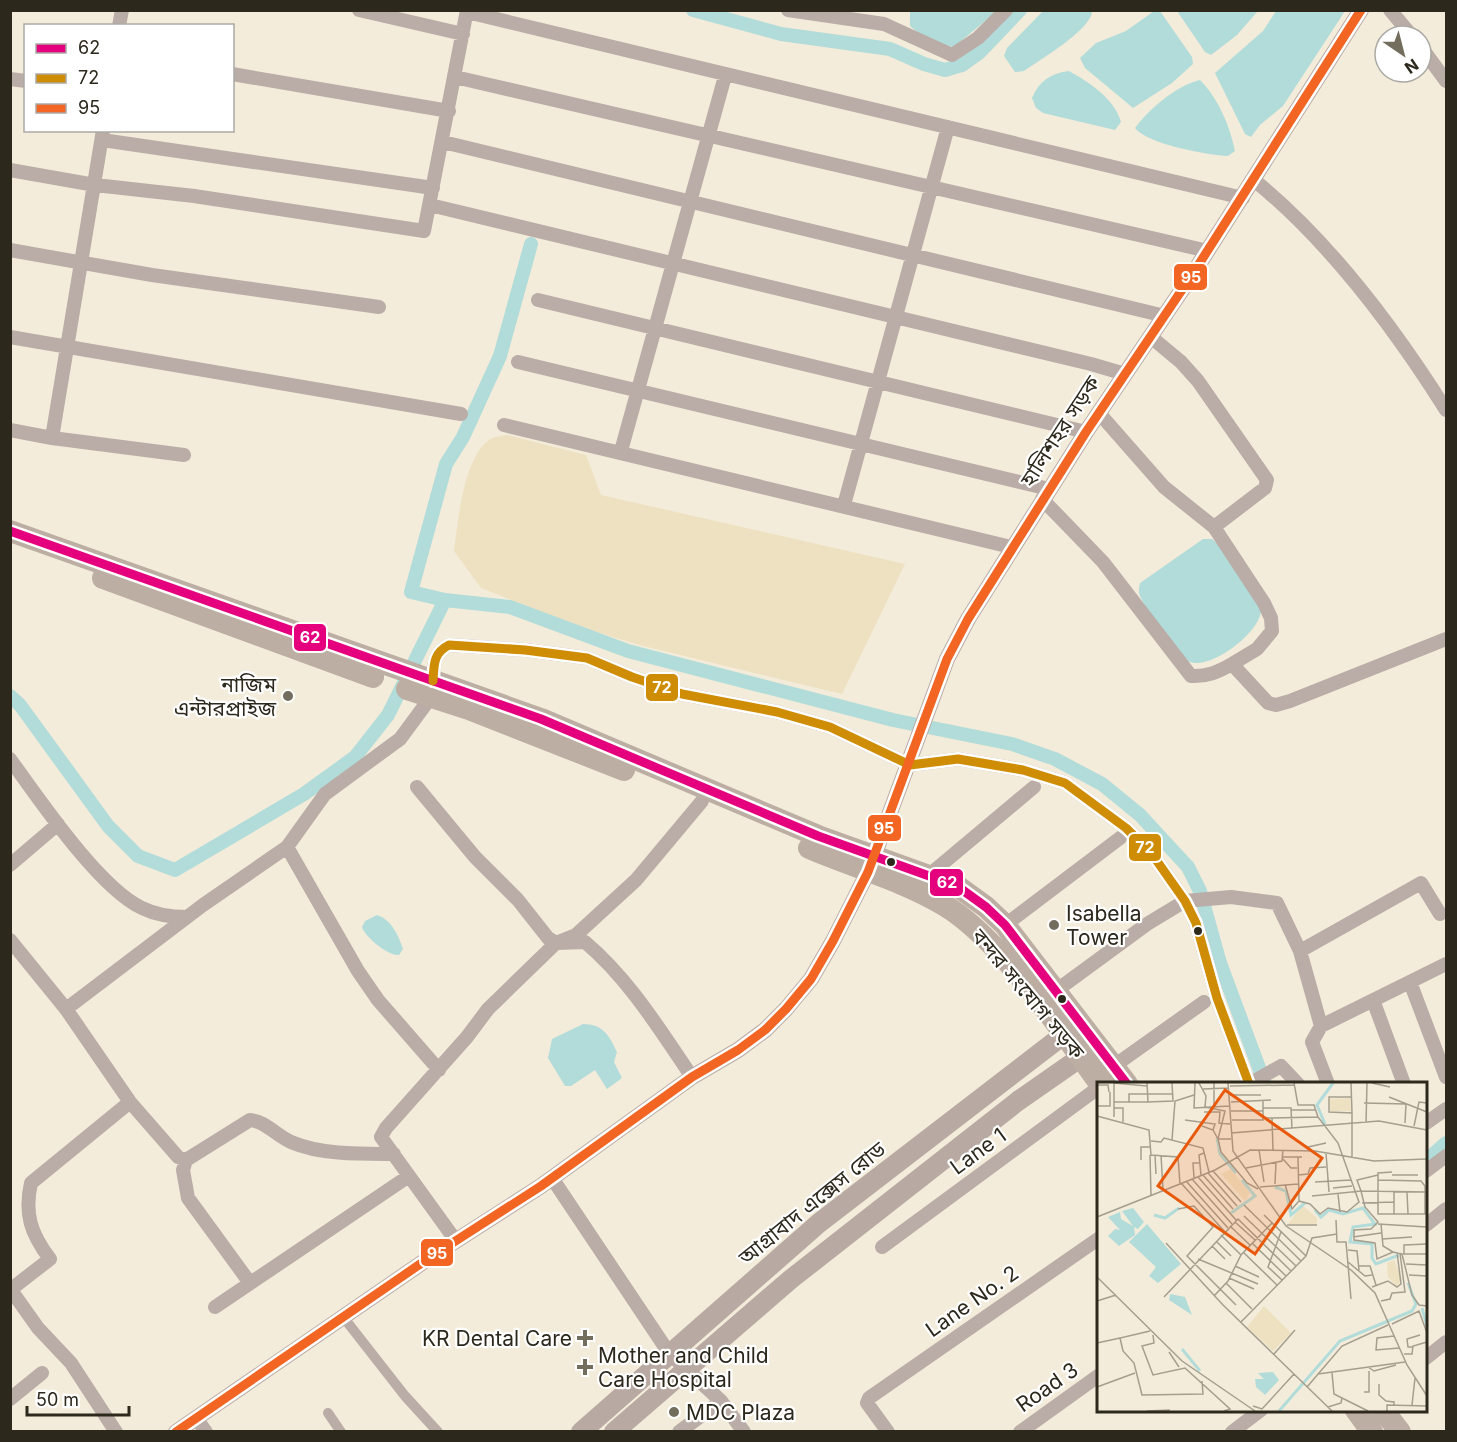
<svg xmlns="http://www.w3.org/2000/svg" width="1457" height="1442" viewBox="0 0 1457 1442" font-family="Inter,'Noto Sans Bengali',sans-serif">
<rect width="100%" height="100%" fill="#f4ecda"/>
<path fill="#eee1c1" d="M 507,435 L 586,455 L 601,495 L 905,564 L 842,694 L 643,646 L 576,626 L 481,588 L 454,551 C 458,522 463,459 489,440 C 493,437 502,436 507,435 Z"/>
<path fill="#b2dcd9" d="M 910,11 L 997,11 L 954,47 C 937,46 921,36 910,26 Z
M 1043,11 L 1092,11 C 1092,29 1040,60 1024,71 L 1015,72 L 1004,56 L 1007,48 Z
M 1154,11 L 1160,11 L 1192,57 L 1193,64 L 1172,83 L 1133,108 L 1085,68 L 1080,58 L 1096,43 L 1126,31 Z
M 1177,11 L 1258,11 L 1237,35 L 1211,55 L 1205,52 Z
M 1276,11 L 1345,11 L 1283,106 L 1260,125 L 1251,137 L 1245,134 L 1215,73 L 1263,31 Z
M 1069,71 C 1089,82 1115,99 1121,122 L 1115,130 L 1043,113 L 1036,108 L 1032,98 C 1039,81 1051,73 1069,71 Z
M 1200,80 C 1218,98 1230,126 1235,151 L 1228,156 C 1207,155 1147,144 1135,128 C 1149,109 1177,85 1200,80 Z
M 1203,539 L 1212,539 L 1221,547 L 1261,610 C 1261,632 1211,670 1190,662 C 1179,658 1145,608 1140,596 C 1138,592 1139,588 1140,583 Z
M 377,915 C 391,919 399,936 403,949 L 399,955 C 388,956 365,937 362,927 L 365,921 Z
M 583,1024 C 603,1024 609,1035 617,1052 L 614,1062 L 622,1078 L 607,1089 L 595,1070 L 571,1086 L 565,1086 L 548,1058 L 552,1039 Z"/>
<g fill="none" stroke-linecap="round" stroke-linejoin="round">
<path stroke="#b2dcd9" stroke-width="14" d="M 693,10 L 781,34 L 890,49 L 924,64 L 945,70 L 962,65 L 980,52 L 1020,10
M 531,244 L 500,356 L 463,437 L 446,464 L 411,592 L 445,600 L 510,607 L 628,651 L 893,720 L 1012,744 L 1055,759 L 1102,784 L 1140,815 L 1188,867 L 1200,891 L 1220,963 L 1265,1084
M 10,696 L 20,705 L 108,826 L 138,856 L 175,870 L 304,794 L 355,757 L 388,715 L 445,600
M 1426,1161 L 1446,1143"/>
<path stroke="#baaca6" stroke-width="10" d="M 344,1318 L 405,1396 L 438,1432
M 328,1413 L 341,1432"/>
<path stroke="#baaca6" stroke-width="14" d="M 359,10 L 463,34
M 788,10 L 884,24 L 952,55 L 978,38 L 1006,10
M 1390,10 L 1412,36
M 467,12 L 1243,198
M 119,26 L 122,10
M 1421,47 L 1446,81
M 232,74 L 449,111
M 455,77 L 1208,251
M 10,79 L 26,81
M 102,140 L 433,188
M 443,142 L 1165,316
M 10,170 L 95,185 L 194,196 L 424,231 L 467,10
M 1254,180 C 1329,241 1395,329 1446,410
M 430,205 L 1091,364 L 1125,374
M 10,250 L 152,275 L 379,307
M 538,300 L 1086,432
M 10,337 L 461,414
M 1151,337 L 1181,362 L 1198,381 L 1267,480 L 1265,488 L 1214,527
M 518,362 L 1049,489
M 1099,413 L 1164,487 L 1214,527 L 1264,603 L 1271,618 L 1272,631 L 1257,649 L 1232,664
M 504,425 L 1011,547
M 10,430 L 52,438 L 184,455
M 52,438 L 103,130
M 621,451 L 725,76
M 1042,499 L 1103,562 L 1191,676 C 1207,677 1218,672 1232,664 L 1268,703 L 1276,705 L 1290,701 L 1446,639
M 844,505 L 948,127
M 433,681 C 434,665 433,653 449,645 L 525,650 L 587,658 L 632,677 L 682,694 L 777,712 L 830,727 L 910,765 L 958,759 L 1023,770 L 1065,783 L 1126,828 L 1152,854 L 1185,901 L 1196,923 L 1217,998 L 1249,1084
M 10,759 C 39,799 99,888 142,908 C 156,915 171,917 187,917
M 417,787 L 475,857 L 518,900 L 548,938 L 556,943 L 585,942 C 629,979 660,1030 692,1077
M 287,847 L 358,971 L 378,1000 L 439,1070
M 10,865 L 58,824
M 929,875 L 1034,787
M 1005,925 L 1120,838
M 10,940 L 66,1009 L 130,1102 L 178,1157 L 186,1160
M 1300,951 L 1321,1026 L 1446,964
M 1410,982 L 1446,1077
M 1057,990 L 1147,924 L 1185,901 L 1231,897 L 1277,903 L 1300,951 L 1421,883 L 1440,914
M 1373,1000 L 1404,1084
M 66,1009 L 203,905 L 287,847 L 325,794 L 400,739 L 431,697
M 1321,1026 L 1312,1042 L 1328,1084
M 1114,1066 L 1204,1002
M 1249,1084 L 1281,1066 L 1298,1084
M 1426,1123 L 1446,1109
M 1426,1171 L 1446,1156
M 552,1178 L 669,1353 L 721,1401 L 744,1432
M 1426,1225 L 1446,1209
M 456,1241 L 381,1137 L 386,1128 L 467,1037 L 488,1009 L 556,943 L 576,935 L 636,880 L 702,801
M 882,1247 L 1098,1088
M 250,1283 L 188,1198 L 183,1170 L 186,1160 L 250,1120 C 267,1122 275,1135 291,1142 C 321,1155 362,1154 394,1154
M 10,1290 L 50,1259 C 31,1234 24,1214 31,1183 L 130,1102
M 11,1290 L 38,1328 L 71,1363 L 116,1432
M 215,1307 L 409,1176
M 1426,1358 L 1446,1342
M 10,1399 L 42,1373
M 196,1418 L 206,1432
M 679,1432 L 721,1401
M 888,1432 L 867,1403 L 869,1398 L 1098,1239
M 1020,1432 L 1098,1376
M 1232,1432 L 1261,1410"/>
<path stroke="#baaca6" stroke-width="16" d="M 176,1432 L 426,1260 L 541,1186 L 692,1077 L 738,1050 L 765,1030 L 786,1009 L 811,979 L 833,941 L 868,872 L 947,659 L 968,619 L 1086,432 L 1192,275 L 1361,10"/>
<path stroke="#b8aaa2" stroke-width="20" d="M 581,1432 L 819,1223 L 1075,1026
M 614,1432 L 791,1279 L 1018,1101 L 1094,1048"/>
<path stroke="#bdaea4" stroke-width="22" d="M 10,531 L 541,719 L 818,836 L 957,886 L 986,907 L 1005,925 L 1127,1084
M 103,578 L 373,677
M 407,689 L 469,709 L 624,770
M 809,848 C 853,867 902,880 944,905 C 1001,939 1060,1029 1100,1084
M 1356,1410 L 1372,1432
M 1383,1410 L 1400,1432"/>
<g stroke="#fff" stroke-width="14">
<path id="bus-1" d="M 10,531 L 541,719 L 818,836 L 957,886 L 986,907 L 1005,925 L 1127,1084"/>
</g>
<g stroke="#fff" stroke-width="14">
<path id="bus-2" d="M 433,681 C 434,665 433,653 449,645 L 525,650 L 587,658 L 632,677 L 682,694 L 777,712 L 830,727 L 910,765 L 958,759 L 1023,770 L 1065,783 L 1126,828 L 1152,854 L 1185,901 L 1196,923 L 1217,998 L 1249,1084"/>
</g>
<g stroke="#fff" stroke-width="14">
<path id="bus-3" d="M 176,1432 L 426,1260 L 541,1186 L 692,1077 L 738,1050 L 765,1030 L 786,1009 L 811,979 L 833,941 L 868,872 L 947,659 L 968,619 L 1086,432 L 1192,275 L 1361,10"/>
</g>
<use href="#bus-1" stroke="#e5007d" stroke-width="9"/>
<use href="#bus-2" stroke="#cf8d06" stroke-width="9"/>
<use href="#bus-3" stroke="#f26522" stroke-width="9"/>
</g>
<g fill="#736d5e" stroke="#fff" stroke-width="2">
<circle cx="288" cy="696" r="6"/>
<circle cx="1054" cy="925" r="6"/>
<path d="M582 1329h6v6h6v6h-6v6h-6v-6h-6v-6h6z"/>
<path d="M582 1358h6v6h6v6h-6v6h-6v-6h-6v-6h6z"/>
<circle cx="674" cy="1412" r="6"/>
</g>
<g fill="#2d281c" stroke="#fff" stroke-width="2">
<circle cx="891" cy="862" r="5"/>
<circle cx="1198" cy="931" r="5"/>
<circle cx="1062" cy="999" r="5"/>
</g>
<g text-anchor="middle" dominant-baseline="central" stroke-width="4.5" stroke-linejoin="round" paint-order="stroke">
<g font-size="21" fill="#2d281c" stroke="#fff">
<text transform="translate(1060 431) rotate(-57)">হালিশহর সড়ক</text>
<text transform="translate(1028 994) rotate(50)">বন্দর সংযোগ সড়ক</text>
<text transform="translate(978 1151) rotate(-36)">Lane 1</text>
<text transform="translate(812 1203) rotate(-39)">আগ্রাবাদ এক্সেস রোড</text>
<text transform="translate(972 1301) rotate(-35)">Lane No. 2</text>
<text transform="translate(1047 1387) rotate(-35)">Road 3</text>
</g>
<g font-size="21" fill="#2d281c" stroke="#fff" text-anchor="start">
<text x="276" y="684" text-anchor="end">নাজিম<tspan x="276" dy="24">এন্টারপ্রাইজ</tspan></text>
<text x="1066" y="913">Isabella<tspan x="1066" dy="24">Tower</tspan></text>
<text x="572" y="1338" text-anchor="end">KR Dental Care</text>
<text x="598" y="1355">Mother and Child<tspan x="598" dy="24">Care Hospital</tspan></text>
<text x="686" y="1412">MDC Plaza</text>
</g>
</g>
<g transform="translate(1097 1082)">
<rect width="330" height="330" fill="#f4ecda"/>
<path d="M 253,16 L 254,29 L 233,29 L 233,17 ZM 134,87 L 153,111 L 148,119 L 124,92 ZM 205,123 L 220,136 L 220,143 L 191,142 ZM 297,178 L 305,197 L 300,205 L 291,195 L 290,181 ZM 167,224 L 194,251 L 176,269 L 150,245 Z" fill="#eee1c1"/>
<path d="M 36,126 L 47,140 L 41,147 L 37,145 L 38,153 L 22,164 L 11,154 L 18,147 L 23,148 L 11,135 L 23,130 L 24,137 L 36,144 L 25,129 ZM 50,142 L 84,182 L 61,201 L 52,194 L 59,185 L 32,160 ZM 73,212 L 88,215 L 95,233 L 72,218 ZM 176,290 L 182,298 L 168,313 L 159,305 L 158,297 L 167,297 L 161,291 Z" fill="#b2dcd9"/>
<path fill="none" stroke="#b2dcd9" stroke-width="3" d="M 228,42 L 220,23 L 236,1M 120,56 L 123,72 L 139,91M 178,105 L 189,109 L 194,133 L 208,121M 218,128 L 224,135 L 232,128 L 246,132 L 266,126 L 278,142 L 256,145 L 253,160 L 275,162 L 275,176 L 279,182 L 302,173M 134,131 L 158,114 L 145,98M 57,133 L 68,136 L 82,126M 325,226 L 330,244M 85,267 L 103,289M 182,329 L 243,259 L 315,229 L 319,222 L 311,201"/>
<path fill="none" stroke="#a49e8e" stroke-width="1.5" d="M 50,1 L 51,20 L 76,19 L 75,1M 98,1 L 97,26 L 132,24M 102,1 L 109,14 L 108,25M 117,1 L 117,24M 131,1 L 136,69 L 189,144 L 254,188 L 278,211 L 310,283 L 330,314M 197,1 L 201,23 L 217,23 L 221,35M 254,1 L 255,31M 275,1 L 293,5M 0,3 L 11,3 L 12,10M 133,4 L 198,3M 106,7 L 131,6M 133,13 L 164,13M 255,15 L 232,15 L 232,30 L 255,31 L 255,75M 292,15 L 330,30M 17,20 L 51,20M 32,20 L 32,12 L 76,12M 134,20 L 174,18M 267,21 L 309,22 L 308,41M 0,24 L 13,24 L 13,10M 108,25 L 128,29 L 121,57 L 124,70 L 150,101 L 161,107M 17,26 L 26,26 L 26,40M 166,26 L 194,26 L 195,47M 194,28 L 219,28M 134,29 L 166,29M 107,30 L 123,30 L 122,41 L 133,42M 0,34 L 52,48 L 54,73 L 81,75 L 83,102M 17,35 L 17,1 L 50,4M 166,36 L 175,36 L 176,68M 175,36 L 221,35 L 241,61 L 262,120 L 250,130 L 231,126 L 223,132 L 213,122 L 202,119M 88,38 L 118,42 L 116,48M 135,38 L 166,38 L 166,19M 269,41 L 270,1M 105,44 L 116,48 L 121,57 L 134,57M 317,44 L 322,20 L 330,21M 134,51 L 282,39 L 330,48M 75,58 L 78,19 L 97,13M 54,59 L 64,60 L 67,56 L 106,66 L 112,90M 211,65 L 229,61M 162,68 L 167,100M 229,71 L 232,110M 53,73 L 54,114M 58,73 L 59,92M 64,73 L 66,108M 186,75 L 205,75M 186,77 L 194,86 L 200,86M 44,78 L 44,65 L 54,65M 149,86 L 185,79 L 186,68M 116,89 L 144,120M 295,90 L 281,91 L 281,132 L 330,132M 111,91 L 140,124M 104,93 L 102,73 L 107,71M 106,93 L 136,127M 201,93 L 211,92 L 213,86 L 229,85M 281,93 L 260,98 L 264,109 L 330,110M 295,93 L 321,93M 101,95 L 139,138M 97,96 L 96,81 L 102,81M 95,97 L 135,142M 281,98 L 324,99 L 328,104 L 328,132M 89,99 L 131,146M 218,100 L 254,98M 84,101 L 128,150M 178,102 L 179,80M 188,102 L 195,127 L 202,119 L 201,75M 163,105 L 201,102M 236,106 L 255,104M 297,109 L 297,132M 310,110 L 311,132M 241,112 L 243,130M 215,114 L 264,109 L 268,125 L 281,140 L 274,147 L 257,148 L 257,158 L 278,161 L 280,177 L 296,170 L 305,172 L 315,213 L 322,223 L 330,224M 265,121 L 297,120M 147,123 L 204,179M 81,127 L 97,124 L 116,145 L 90,174 L 139,223M 167,133 L 209,174M 147,134 L 199,184M 0,135 L 118,88 L 153,68 L 218,69 L 277,79 L 330,77M 239,138 L 240,160 L 249,160 L 254,217M 138,140 L 158,158M 281,142 L 330,145M 284,142 L 286,164 L 296,170M 190,143 L 220,143M 133,144 L 153,163M 184,150 L 171,185 L 185,198M 124,153 L 144,173M 256,155 L 284,151M 285,157 L 315,155M 119,159 L 134,174M 69,161 L 126,223 L 235,329M 155,161 L 189,194M 115,164 L 128,177M 251,168 L 260,169 L 262,188M 146,170 L 180,203M 306,172 L 330,172M 307,172 L 307,163 L 330,162M 101,177 L 161,202M 251,180 L 268,194 L 275,193M 309,182 L 330,183M 138,184 L 162,195M 261,184 L 273,184 L 279,203M 312,193 L 330,194M 0,195 L 85,279 L 158,329M 132,196 L 157,207M 129,201 L 155,227M 275,205 L 291,199 L 300,205 L 304,202 L 300,170M 117,214 L 131,199 L 144,173 L 175,141M 67,215 L 141,137 L 194,189M 0,219 L 19,213M 284,219 L 293,217 L 295,211 L 308,210 L 303,171M 144,240 L 209,174 L 215,156 L 240,152M 295,242 L 322,229 L 330,251M 53,249 L 23,256 L 26,269 L 37,281 L 45,313 L 106,312 L 105,299M 56,253 L 57,261 L 45,264 L 56,293 L 88,286 L 133,327 L 127,329M 297,254 L 280,256 L 279,268 L 302,266M 0,261 L 23,256M 316,265 L 311,265 L 310,257 L 323,253M 72,270 L 82,285M 177,272 L 198,248M 307,272 L 315,272 L 316,264 L 330,260M 271,285 L 277,289 L 299,283M 235,291 L 237,312 L 271,329M 221,292 L 308,280M 282,302 L 282,313 L 289,319 L 297,320 L 297,323M 0,305 L 38,291M 210,305 L 245,264 L 291,243M 267,310 L 272,310 L 272,289M 315,323 L 318,296M 156,324 L 165,327 L 197,292M 231,325 L 244,321 L 245,316M 50,329 L 73,328M 290,329 L 290,323 L 330,324"/>
<path fill="#e8590c" fill-opacity="0.15" stroke="#e8590c" stroke-width="3" d="M 128,8 L 225,76 L 158,172 L 61,104 Z"/>
<rect width="330" height="330" fill="none" stroke="#2d281c" stroke-width="3"/>
</g>
<g stroke="#fff" stroke-width="2">
<rect x="1173" y="263" width="35" height="28" rx="6" fill="#f26522"/>
<rect x="293" y="623" width="34" height="29" rx="6" fill="#e5007d"/>
<rect x="645" y="673" width="34" height="29" rx="6" fill="#cf8d06"/>
<rect x="867" y="814" width="35" height="28" rx="6" fill="#f26522"/>
<rect x="1128" y="833" width="34" height="29" rx="6" fill="#cf8d06"/>
<rect x="929" y="868" width="35" height="29" rx="6" fill="#e5007d"/>
<rect x="420" y="1238" width="34" height="29" rx="6" fill="#f26522"/>
</g>
<g font-size="16" text-anchor="middle" font-weight="bold" fill="#fff">
<text x="1191" y="283">95</text>
<text x="310" y="643">62</text>
<text x="662" y="693">72</text>
<text x="884" y="834">95</text>
<text x="1145" y="853">72</text>
<text x="947" y="888">62</text>
<text x="437" y="1259">95</text>
</g>
<rect width="1457" height="1442" fill="none" stroke="#2d281c" stroke-width="24"/>
<rect x="24" y="24" width="210" height="108" fill="#ffffff" stroke="#aba9a4" stroke-width="1.5"/>
<rect x="36" y="44" width="30" height="9" fill="#e5007d" stroke="#aba9a4" stroke-width="1.5"/>
<text x="78" y="54" font-size="18" fill="#2d281c">62</text>
<rect x="36" y="74" width="30" height="9" fill="#cf8d06" stroke="#aba9a4" stroke-width="1.5"/>
<text x="78" y="84" font-size="18" fill="#2d281c">72</text>
<rect x="36" y="104" width="30" height="9" fill="#f26522" stroke="#aba9a4" stroke-width="1.5"/>
<text x="78" y="114" font-size="18" fill="#2d281c">95</text>
<g transform="translate(1403 54) rotate(145)"><circle r="28" fill="#ffffff" stroke="#aba9a4" stroke-width="1.5"/>
<path d="M0-4.5L10 22L0 15L-10 22Z" fill="#736d5e"/>
<text y="-9" font-size="16" font-weight="bold" text-anchor="middle" fill="#2d281c">N</text>
</g>
<path d="M27 1406v9h102v-9" fill="none" stroke="#2d281c" stroke-width="3"/>
<text x="36" y="1406" font-size="18" fill="#2d281c" stroke="#ffffff" stroke-width="4.5" paint-order="stroke">50 m</text>
</svg>
